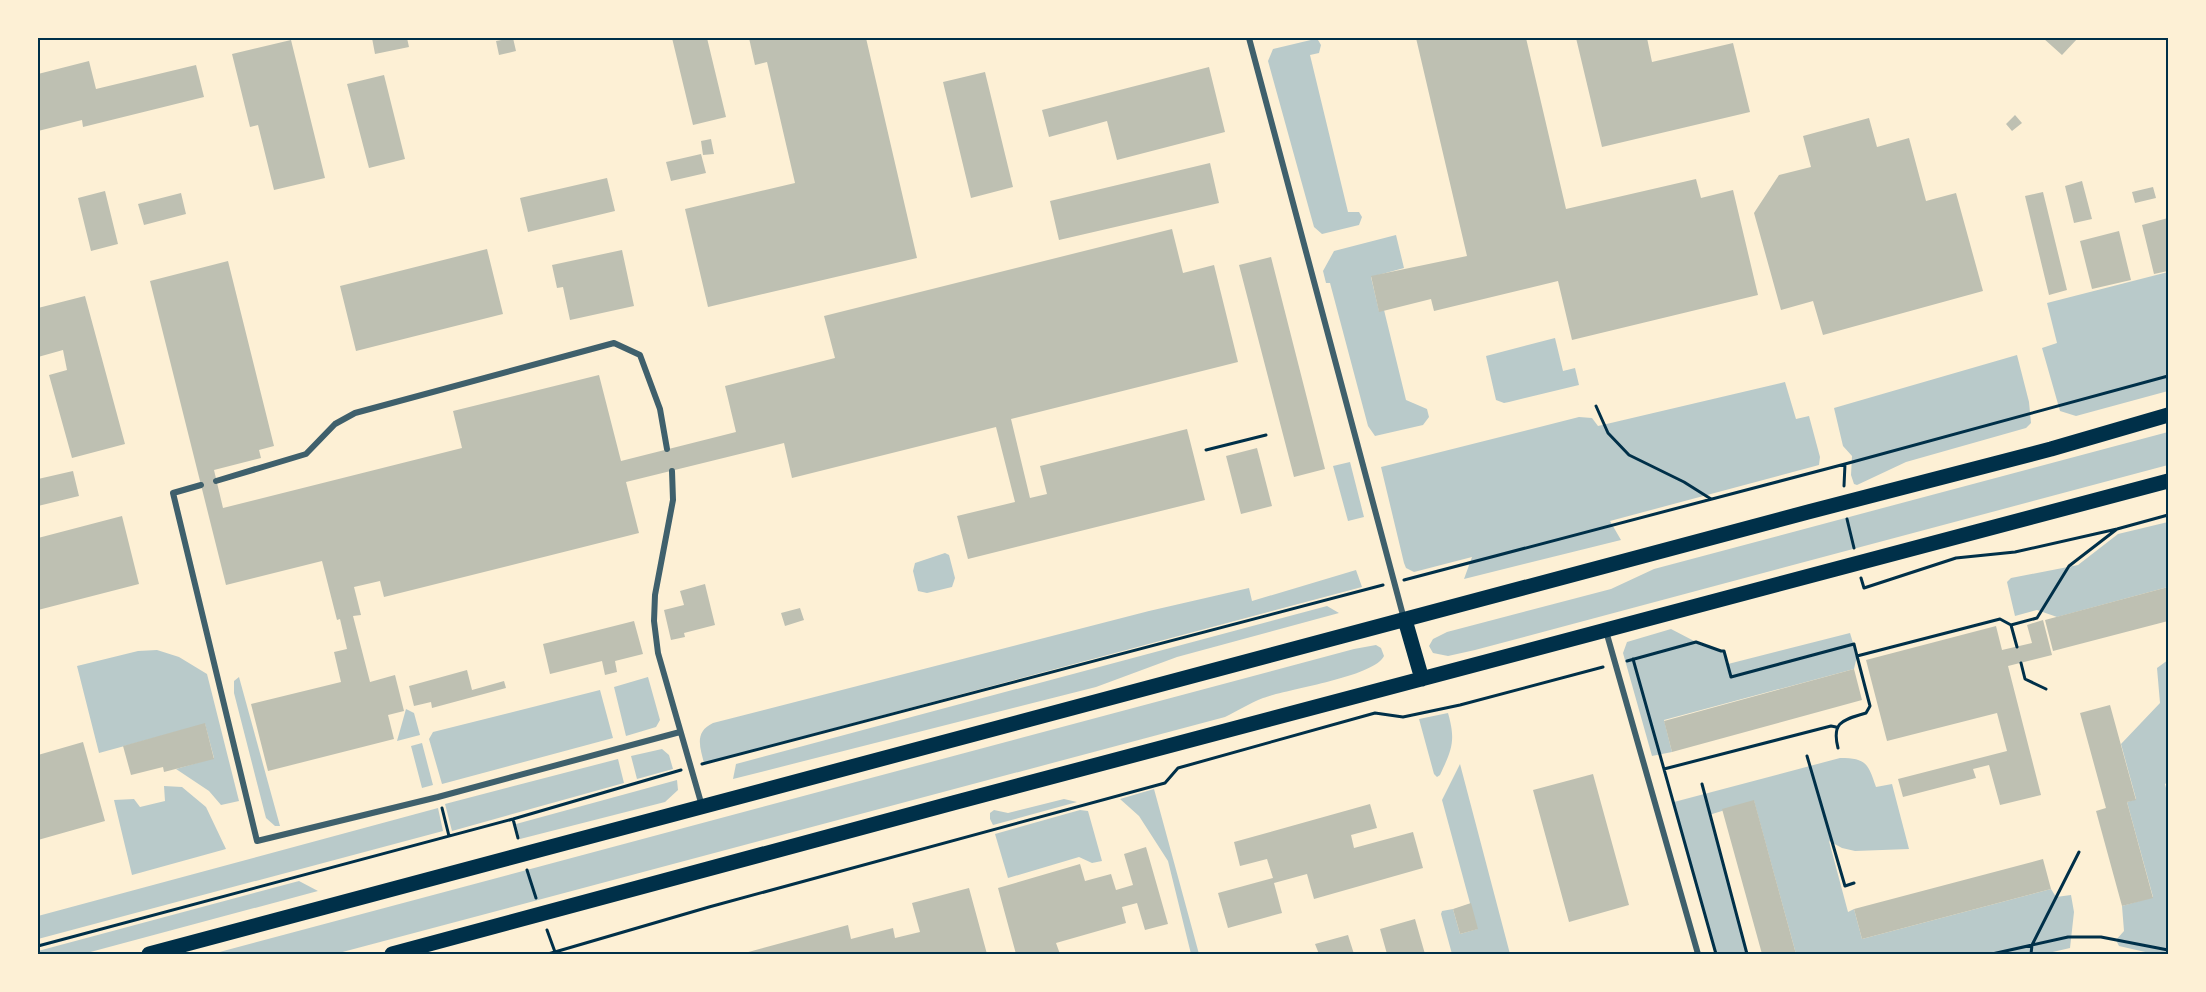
<svg xmlns="http://www.w3.org/2000/svg" width="2206" height="992" viewBox="0 0 2206 992" font-family="Poppins,sans-serif">
<rect width="100%" height="100%" fill="#fdf0d5"/>
<path fill="#b9caca" d="M 1315,39 L 1318,40 L 1321,45 L 1319,53 L 1310,55 L 1348,212 L 1359,212 L 1362,217 L 1359,225 L 1322,234 L 1314,227 L 1268,61 L 1273,49 Z
M 1396,235 L 1404,268 L 1371,277 L 1379,311 L 1384,310 L 1406,400 L 1427,409 L 1429,417 L 1423,425 L 1375,436 L 1368,426 L 1330,283 L 1326,283 L 1323,271 L 1334,251 Z
M 2168,272 L 2168,391 L 2076,416 L 2060,411 L 2042,348 L 2057,343 L 2047,303 Z
M 1555,338 L 1563,371 L 1575,368 L 1579,385 L 1509,402 L 1504,403 L 1496,400 L 1486,356 Z
M 2017,355 L 2029,402 L 2031,423 L 2026,428 L 1906,462 L 1857,485 L 1854,484 L 1851,475 L 1852,456 L 1843,446 L 1834,408 Z
M 1785,382 L 1796,419 L 1809,416 L 1820,457 L 1819,465 L 1610,521 L 1621,540 L 1464,579 L 1472,557 L 1414,572 L 1406,568 L 1404,563 L 1381,467 L 1579,417 L 1592,418 L 1598,426 Z
M 2168,432 L 2168,465 L 1475,650 L 1448,656 L 1433,653 L 1429,646 L 1433,639 L 1447,632 L 1611,589 L 1654,569 Z
M 1350,462 L 1364,517 L 1348,521 L 1333,466 Z
M 2168,522 L 2168,587 L 2057,617 L 2037,610 L 2015,616 L 2007,582 L 2011,578 L 2078,565 L 2118,534 Z
M 945,553 L 949,555 L 955,578 L 952,587 L 927,593 L 918,591 L 913,571 L 915,563 Z
M 1356,570 L 1362,587 L 704,763 C 700,747 694,732 713,723 L 1149,611 L 1249,588 L 1252,601 Z
M 1327,606 L 1339,613 L 1177,657 L 1096,687 L 733,779 L 736,764 Z
M 1671,629 L 1696,642 L 1724,651 L 1728,664 L 1850,633 L 1857,656 L 1854,669 L 1664,720 L 1672,752 L 1652,756 L 1623,653 L 1627,642 Z
M 1376,645 L 1381,648 L 1384,656 C 1374,677 1287,689 1263,698 C 1250,703 1237,711 1225,717 L 335,954 L 212,954 L 1354,649 Z
M 157,650 L 179,657 L 207,674 L 239,801 L 221,805 L 209,791 L 176,769 L 214,758 L 205,724 L 99,753 L 77,666 L 138,651 Z
M 2168,660 L 2168,782 L 2165,784 L 2168,796 L 2168,954 L 2154,954 L 2119,946 L 2116,940 L 2124,931 L 2122,906 L 2153,897 L 2127,802 L 2136,799 L 2121,744 L 2160,703 L 2157,668 Z
M 239,677 L 280,826 L 275,826 L 266,818 L 234,693 L 234,681 Z
M 648,677 L 660,720 L 656,727 L 626,736 L 614,687 Z
M 600,690 L 613,738 L 442,784 L 429,739 L 433,732 Z
M 406,709 L 414,713 L 420,735 L 397,741 Z
M 1448,713 C 1456,741 1452,749 1440,775 L 1437,777 L 1434,774 L 1419,719 Z
M 422,743 L 433,785 L 422,788 L 411,746 Z
M 662,749 L 669,755 L 673,769 L 637,779 L 631,756 Z
M 1840,758 C 1867,758 1868,764 1876,787 L 1892,784 L 1909,849 L 1855,851 L 1842,848 L 1829,841 L 1848,912 L 1854,909 L 1862,939 L 2051,889 L 2056,897 L 2071,895 L 2074,912 L 2070,948 L 2044,954 L 1796,954 L 1754,801 L 1709,815 L 1747,954 L 1716,954 L 1674,802 Z
M 618,759 L 624,783 L 452,831 L 445,804 Z
M 1460,764 L 1510,954 L 1452,954 L 1441,914 L 1442,911 L 1453,909 L 1460,934 L 1477,929 L 1442,800 Z
M 677,780 L 678,790 L 665,802 L 520,839 L 516,824 Z
M 164,786 L 182,787 L 206,807 L 226,849 L 132,875 L 114,800 L 134,799 L 140,807 L 165,801 Z
M 1154,789 L 1199,954 L 1191,954 L 1168,861 L 1139,816 L 1120,799 Z
M 1064,799 L 1077,802 L 993,825 L 990,819 L 990,813 L 994,810 L 1008,813 Z
M 438,808 L 443,831 L 38,939 L 38,916 Z
M 1080,810 L 1088,811 L 1102,861 L 1092,863 L 1079,857 L 1008,878 L 995,834 Z
M 299,881 L 318,891 L 83,954 L 38,954 L 38,951 Z"/>
<path fill="#bec0b2" d="M 372,38 L 407,38 L 409,47 L 375,54 Z
M 513,38 L 516,51 L 499,55 L 496,41 Z
M 672,38 L 707,38 L 726,117 L 693,125 Z
M 749,38 L 866,38 L 917,258 L 708,307 L 685,209 L 795,183 L 767,62 L 755,65 Z
M 1416,38 L 1526,38 L 1566,209 L 1696,179 L 1701,198 L 1733,190 L 1758,295 L 1572,340 L 1558,281 L 1434,311 L 1431,299 L 1379,312 L 1371,276 L 1467,256 Z
M 1576,38 L 1647,38 L 1652,62 L 1733,43 L 1750,112 L 1602,147 Z
M 2043,38 L 2078,38 L 2062,55 Z
M 291,40 L 325,178 L 274,190 L 258,125 L 250,127 L 232,54 Z
M 89,61 L 96,89 L 196,65 L 204,97 L 83,127 L 82,120 L 38,131 L 38,74 Z
M 1209,67 L 1225,132 L 1117,160 L 1107,121 L 1049,137 L 1042,110 Z
M 985,72 L 1013,187 L 971,198 L 943,82 Z
M 384,75 L 405,159 L 369,168 L 347,84 Z
M 2015,115 L 2022,123 L 2012,131 L 2006,124 Z
M 1869,118 L 1877,147 L 1909,138 L 1926,201 L 1956,193 L 1983,291 L 1823,335 L 1813,301 L 1781,310 L 1754,213 L 1779,175 L 1811,167 L 1803,136 Z
M 711,139 L 714,154 L 703,155 L 701,141 Z
M 701,154 L 706,173 L 671,181 L 666,162 Z
M 1210,163 L 1219,203 L 1059,240 L 1050,201 Z
M 607,178 L 615,211 L 528,232 L 520,198 Z
M 2082,181 L 2092,219 L 2074,223 L 2065,186 Z
M 2153,187 L 2156,198 L 2135,203 L 2132,192 Z
M 105,191 L 118,244 L 91,251 L 78,198 Z
M 2043,192 L 2067,290 L 2049,295 L 2025,196 Z
M 181,193 L 186,214 L 144,225 L 138,204 Z
M 2168,218 L 2168,271 L 2154,274 L 2142,225 Z
M 1172,229 L 1183,273 L 1214,265 L 1238,362 L 1011,419 L 1030,498 L 1047,494 L 1040,466 L 1187,429 L 1205,500 L 968,559 L 957,516 L 1015,502 L 996,427 L 792,478 L 784,443 L 626,482 L 639,533 L 384,597 L 380,581 L 354,587 L 361,615 L 353,616 L 370,682 L 395,675 L 404,711 L 388,715 L 394,739 L 268,771 L 251,704 L 341,682 L 334,652 L 347,649 L 340,619 L 337,620 L 322,561 L 226,585 L 150,281 L 228,261 L 274,446 L 259,450 L 261,458 L 214,470 L 223,508 L 462,448 L 453,411 L 599,375 L 621,461 L 736,432 L 725,386 L 835,358 L 824,316 Z
M 2119,231 L 2131,280 L 2092,289 L 2080,241 Z
M 487,249 L 503,314 L 356,351 L 340,286 Z
M 622,250 L 634,306 L 570,320 L 563,287 L 557,288 L 552,265 Z
M 1271,257 L 1325,469 L 1294,477 L 1239,265 Z
M 85,296 L 125,444 L 72,458 L 49,375 L 67,370 L 63,350 L 38,357 L 38,308 Z
M 1257,448 L 1272,506 L 1241,514 L 1226,456 Z
M 73,471 L 79,496 L 38,506 L 38,479 Z
M 122,516 L 139,584 L 38,610 L 38,538 Z
M 705,584 L 715,625 L 684,633 L 685,637 L 671,640 L 664,610 L 684,605 L 680,591 Z
M 2168,587 L 2168,621 L 2053,651 L 2045,620 Z
M 800,608 L 804,620 L 785,626 L 781,613 Z
M 2043,620 L 2052,655 L 2008,666 L 2041,795 L 2000,805 L 1989,765 L 1973,769 L 1976,778 L 1903,797 L 1898,779 L 2007,751 L 1997,713 L 1887,741 L 1866,660 L 1996,626 L 2002,650 L 2032,643 L 2027,625 Z
M 634,621 L 643,654 L 615,661 L 617,672 L 605,675 L 602,661 L 550,674 L 543,644 Z
M 1854,669 L 1862,700 L 1672,752 L 1664,721 Z
M 467,670 L 472,690 L 504,681 L 506,688 L 432,708 L 431,702 L 414,706 L 409,686 Z
M 2110,705 L 2136,800 L 2127,802 L 2153,898 L 2122,906 L 2096,811 L 2106,808 L 2080,713 Z
M 205,723 L 214,759 L 164,772 L 163,767 L 131,775 L 123,746 Z
M 83,742 L 105,821 L 38,840 L 38,755 Z
M 1593,774 L 1629,905 L 1569,922 L 1533,790 Z
M 1754,800 L 1796,954 L 1762,954 L 1722,809 Z
M 1370,804 L 1377,828 L 1351,835 L 1354,848 L 1413,832 L 1423,868 L 1314,899 L 1307,874 L 1274,883 L 1282,913 L 1228,928 L 1218,893 L 1273,878 L 1267,859 L 1240,866 L 1234,842 Z
M 1146,847 L 1168,924 L 1145,930 L 1137,903 L 1122,907 L 1126,923 L 1056,943 L 1060,954 L 1016,954 L 998,888 L 1080,864 L 1085,881 L 1111,874 L 1116,890 L 1133,885 L 1124,854 Z
M 2043,859 L 2051,889 L 1862,939 L 1854,909 Z
M 969,888 L 987,954 L 741,954 L 848,925 L 851,939 L 893,928 L 895,938 L 920,932 L 912,903 Z
M 1471,903 L 1478,929 L 1460,934 L 1453,909 Z
M 1415,919 L 1425,954 L 1387,954 L 1380,929 Z
M 1348,935 L 1354,954 L 1319,954 L 1315,944 Z"/>
<g fill="none" stroke-linecap="round" stroke-linejoin="round">
<path stroke="#003049" stroke-width="3" d="M 1596,406 L 1608,433 L 1629,455 L 1684,482 L 1711,499
M 1206,450 L 1266,435
M 1844,486 L 1845,464
M 1847,519 L 1854,548
M 1861,578 L 1864,588 L 1956,558 L 2015,552 L 2117,529 L 2168,515
M 1404,580 L 1845,464 L 2168,376
M 2011,625 L 2017,647
M 1633,659 L 1716,954
M 1627,661 L 1696,642 L 1721,651 L 1724,651 L 1731,677 L 1854,644 L 1857,656 L 2000,619 L 2011,625 L 2037,618 L 2069,566 L 2117,529
M 2021,663 L 2025,679 L 2046,689
M 1838,748 C 1831,721 1844,720 1866,713 L 1870,706 L 1857,656
M 1807,756 L 1845,886 L 1854,883
M 702,764 L 1383,585
M 1664,769 L 1831,726 L 1836,727
M 1702,784 L 1747,954
M 442,808 L 449,836
M 513,819 L 518,838
M 527,870 L 536,898
M 547,930 L 555,952
M 38,946 L 513,819 L 681,770
M 548,954 L 709,907 L 1165,783 L 1178,768 L 1375,713 L 1403,717 L 1460,705 L 1603,667
M 1992,954 L 2068,937 L 2101,937 L 2168,950
M 2031,954 L 2032,945 L 2079,852"/>
<path stroke="#3f606c" stroke-width="6" d="M 1249,38 L 1404,619
M 672,471 L 673,500 L 655,595 L 654,621 L 658,653 L 702,806
M 216,481 L 306,454 L 335,424 L 355,413 L 614,343 L 640,355 L 660,409 L 667,449
M 201,485 L 173,493 L 257,841 L 438,797 L 680,732
M 1606,631 L 1698,954"/>
<path stroke="#003049" stroke-width="15" d="M 1405,620 L 1422,679
M 149,954 L 1808,512 L 2051,449 L 2168,415
M 392,954 L 953,803 L 2168,481"/>
</g>
<rect width="2206" height="992" fill="none" stroke="#fdf0d5" stroke-width="78"/>
<rect x="39" y="39" width="2128" height="914" fill="none" stroke="#003049" stroke-width="2"/>
</svg>
